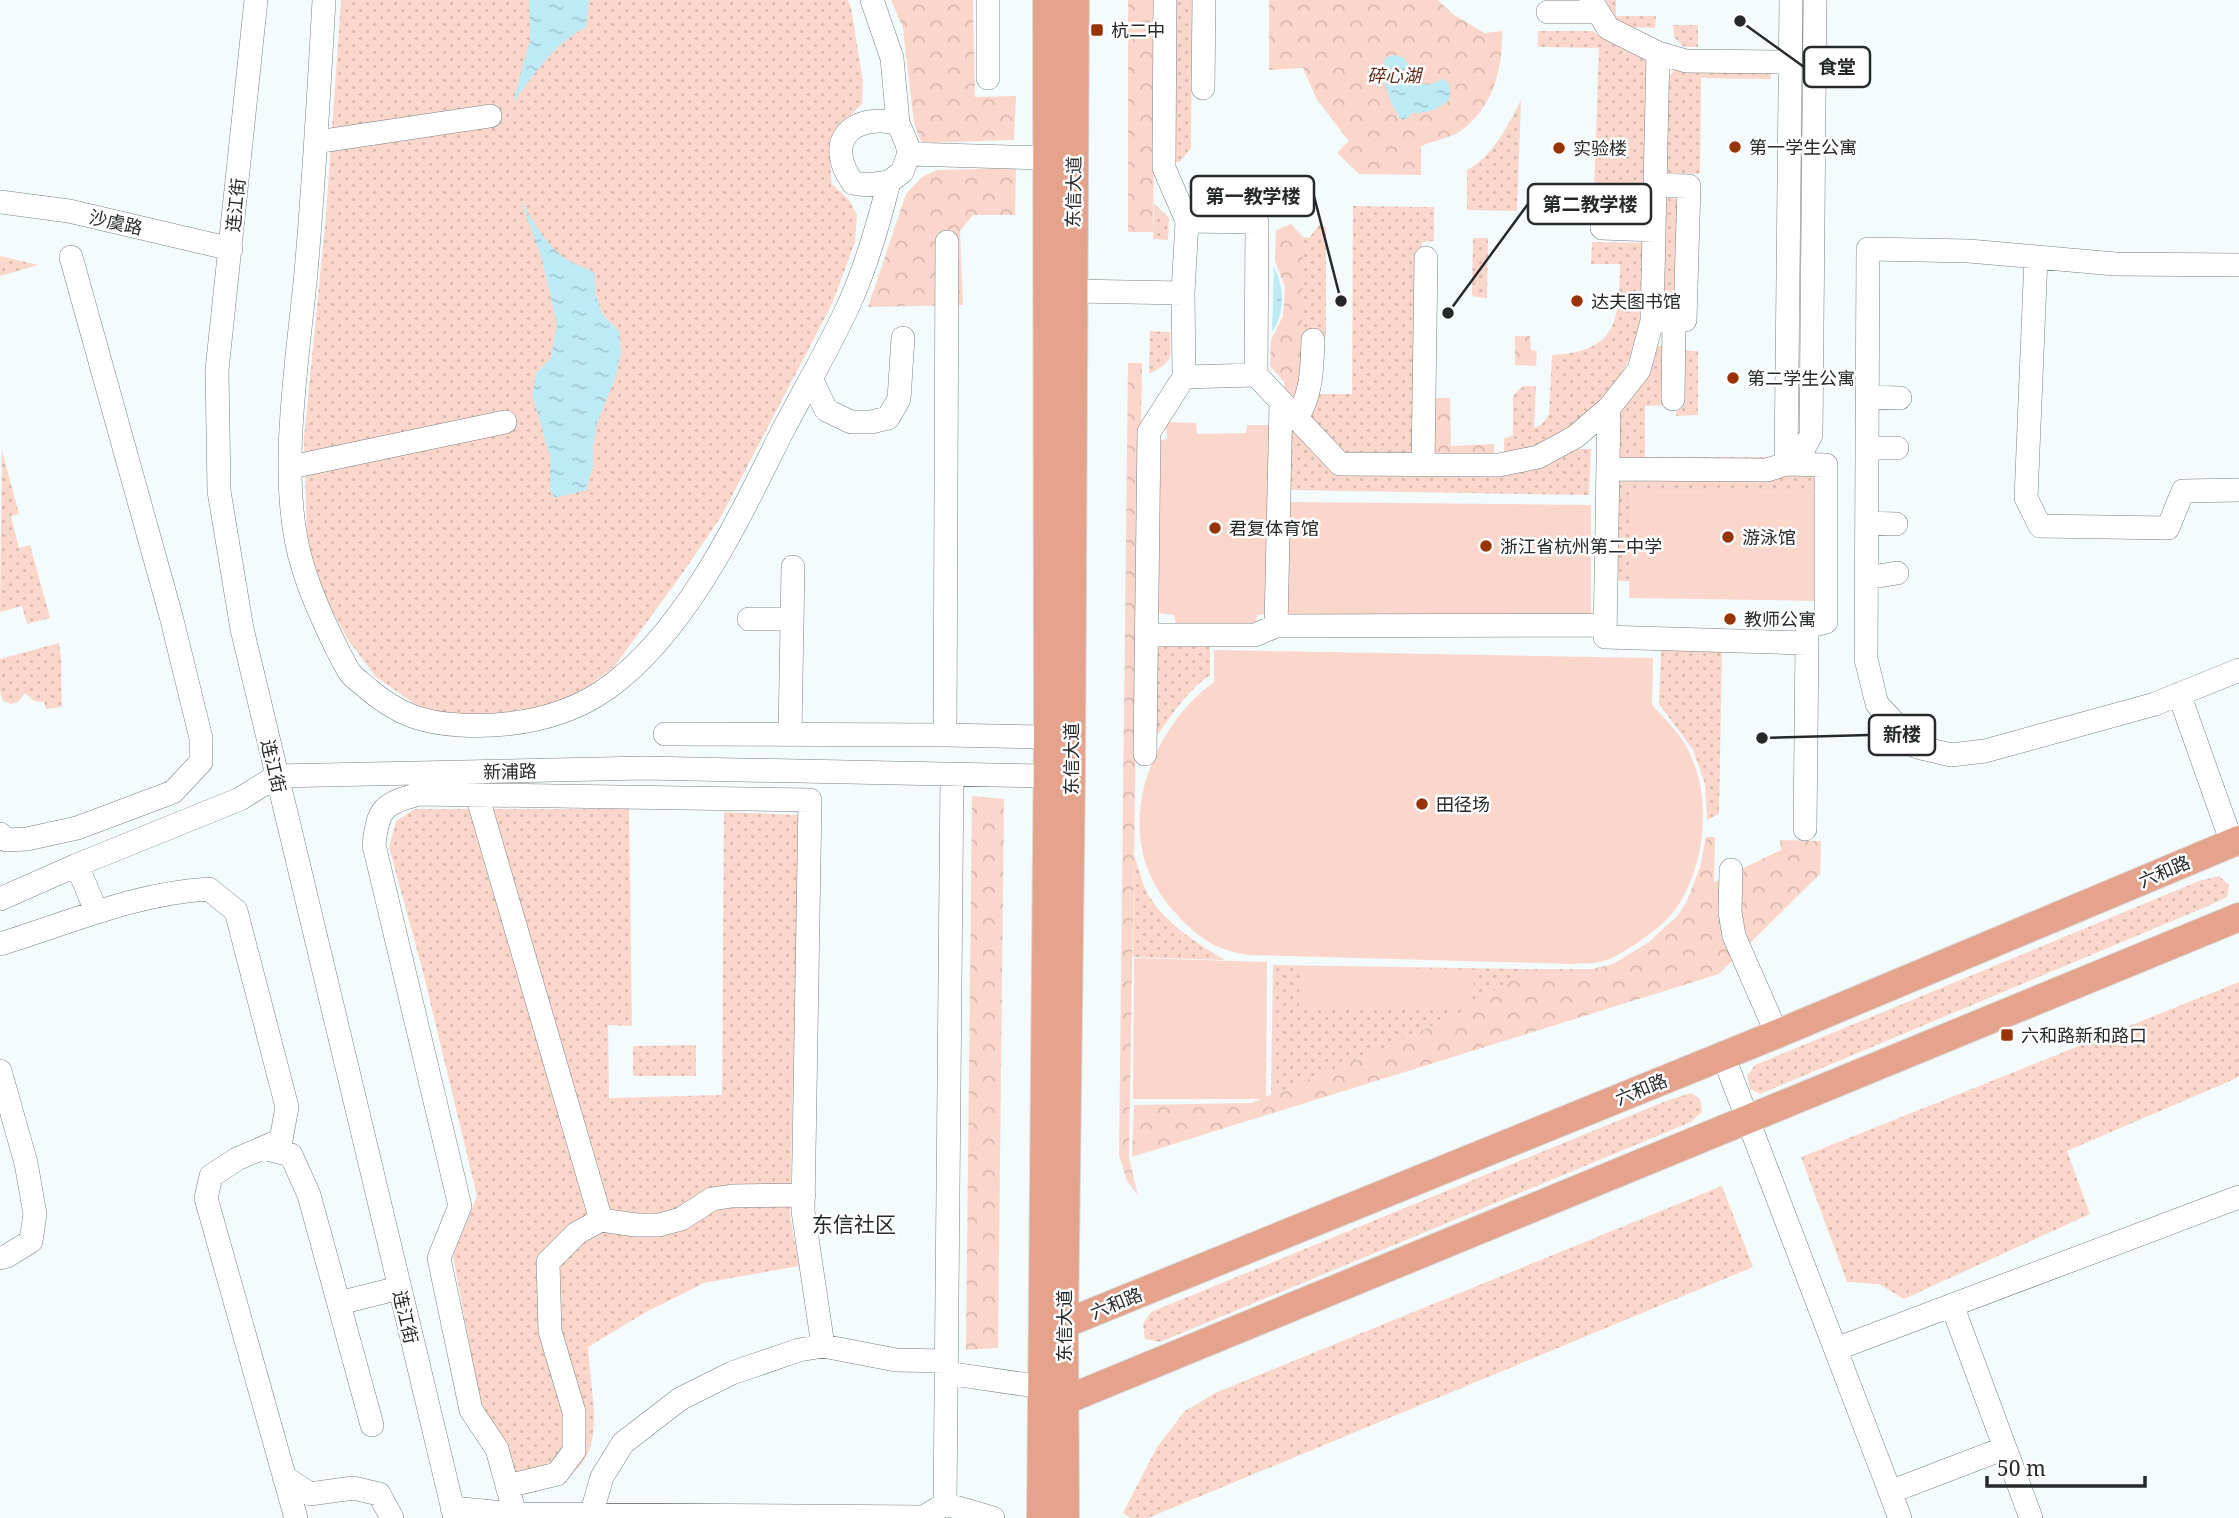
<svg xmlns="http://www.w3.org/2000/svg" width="2239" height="1518" viewBox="0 0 2239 1518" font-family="'Noto Serif','Noto Sans SC',serif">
<defs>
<pattern id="grass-dots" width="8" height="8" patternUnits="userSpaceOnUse" patternTransform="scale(1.75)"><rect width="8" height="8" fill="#fbd7cb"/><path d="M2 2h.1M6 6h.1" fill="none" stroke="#d7b9ae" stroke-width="1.8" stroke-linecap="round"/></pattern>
<pattern id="forest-crowns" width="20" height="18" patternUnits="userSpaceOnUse" patternTransform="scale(1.75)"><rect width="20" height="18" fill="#fbd7cb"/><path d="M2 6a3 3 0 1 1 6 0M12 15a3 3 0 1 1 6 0" fill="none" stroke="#d7b9ae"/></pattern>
<pattern id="water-ripples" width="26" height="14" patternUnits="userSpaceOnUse" patternTransform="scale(1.75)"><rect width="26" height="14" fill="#bcebf6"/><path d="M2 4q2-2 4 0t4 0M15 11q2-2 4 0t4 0" fill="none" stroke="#a1cad3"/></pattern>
</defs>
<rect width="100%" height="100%" fill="#f3fbfd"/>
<path fill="url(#grass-dots)" d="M 341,0 L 848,0 L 851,8 L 863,81 L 862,104 C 833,131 827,145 832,184 L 849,200 L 857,215 L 855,242 L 832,304 L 722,515 L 682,574 L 614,667 L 578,694 L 547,706 L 510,714 L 465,716 L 437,713 L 415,704 L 376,677 L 348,640 L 322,591 L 307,543 L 304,438 L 326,215 Z
M 1172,0 L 1192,0 L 1191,148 L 1180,162 L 1169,162 Z
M 1606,0 L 1616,0 L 1616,16 L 1656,16 L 1655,28 C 1625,27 1617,31 1606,0 Z
M 1673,25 L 1698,25 L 1698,47 L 1684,47 L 1674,37 Z
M 1538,31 L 1593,31 L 1605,40 L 1647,61 L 1643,220 L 1593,219 L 1599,48 L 1538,47 Z
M 1771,68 L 1771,79 L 1701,78 L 1700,174 L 1666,173 L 1667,78 L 1676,69 Z
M 1521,100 L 1517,211 L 1467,210 L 1467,170 C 1493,157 1508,125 1521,100 Z
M 1665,198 L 1682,199 L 1679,309 L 1662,310 Z
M 1154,203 L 1169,218 L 1168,240 L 1153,239 Z
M 1353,206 L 1434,207 L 1434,241 L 1422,242 L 1418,457 L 1345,458 L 1303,416 L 1315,394 L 1352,394 Z
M 1320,224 L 1326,228 L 1326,336 L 1302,335 L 1303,237 L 1309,238 Z
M 1473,238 L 1488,238 L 1487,298 L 1476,297 L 1472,295 Z
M 1592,242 L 1644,243 L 1642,323 L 1632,355 L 1618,379 L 1602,403 L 1587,416 L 1536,449 L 1504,460 L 1504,439 L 1513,435 L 1513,396 L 1523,386 L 1536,386 L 1534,428 L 1542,424 L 1549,415 L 1552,355 C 1619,352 1619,319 1620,264 L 1591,264 Z
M 0,256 L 38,265 L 0,276 Z
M 1150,331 L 1170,332 C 1170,359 1175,361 1149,374 Z
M 1655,346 C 1670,345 1683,351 1698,351 L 1698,415 L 1676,416 L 1676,405 L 1645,406 L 1645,457 L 1767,457 L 1767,465 L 1616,465 L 1619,410 Z
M 1288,429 L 1296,429 L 1337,470 L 1569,449 L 1591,449 L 1589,495 L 1289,490 Z
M 2,450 L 19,514 L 11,516 L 19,548 L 30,545 L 50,618 L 27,624 L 22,606 L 0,612 Z
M 1822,471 L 1821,493 L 1632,491 L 1630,581 L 1613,581 L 1615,485 L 1619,479 Z
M 59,643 L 61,657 L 62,707 L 46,709 L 44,702 L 34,701 L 25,693 L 18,702 L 11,704 L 3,701 L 0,692 L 0,659 Z
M 1156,643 L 1210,644 L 1210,675 C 1188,690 1174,712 1158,734 L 1154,733 Z
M 1661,649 L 1722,650 L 1719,814 L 1707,820 L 1705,784 L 1693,750 L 1659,704 Z
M 415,809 L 629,809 L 632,1026 L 608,1025 L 609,1098 L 722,1095 L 724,812 L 799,815 L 790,1215 L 799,1266 L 704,1283 L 648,1311 L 588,1347 C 593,1421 615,1473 524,1495 L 509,1458 L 481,1407 L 453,1256 L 477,1196 L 423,972 L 389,847 L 396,821 Z
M 1134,855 C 1139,868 1142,885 1149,896 C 1167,925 1197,943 1225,960 L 1133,957 Z
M 2219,876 L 2229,885 L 2227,897 L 2208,906 L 1760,1094 L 1750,1089 L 1747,1076 L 1755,1065 L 2199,881 Z
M 1273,965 L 1527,969 L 1460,1013 L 1378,1051 L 1271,1095 Z
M 2239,982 L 2239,1077 L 2067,1151 L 2090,1214 L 1904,1299 L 1879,1284 L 1847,1282 L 1801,1157 Z
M 696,1045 L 696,1076 L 633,1076 L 633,1046 Z
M 1691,1093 L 1700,1099 L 1702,1112 L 1691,1122 L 1160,1342 L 1145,1339 L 1143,1324 L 1151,1312 L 1666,1101 Z
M 1722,1186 L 1753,1267 L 1148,1518 L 1130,1518 L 1123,1513 L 1157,1447 L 1185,1411 L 1215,1393 Z"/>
<path fill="url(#forest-crowns)" d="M 891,0 L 973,0 L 975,97 L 1016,96 L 1014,140 L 922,143 L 914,124 L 903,28 Z
M 1128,0 L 1156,0 L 1153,232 L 1128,232 Z
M 1269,0 L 1438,0 L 1454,15 L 1485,33 L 1502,31 C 1503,68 1493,107 1462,130 C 1451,138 1433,141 1421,146 L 1421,175 L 1359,174 L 1337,153 L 1349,141 L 1317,100 L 1303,68 L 1269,70 Z
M 1016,168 L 1015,215 L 973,215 L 960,231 L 963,305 L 868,307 L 906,194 L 922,177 L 937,170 Z
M 1291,224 L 1303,237 L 1302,390 L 1294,401 L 1285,396 L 1284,382 L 1270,366 L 1271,340 L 1283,316 L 1285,287 L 1275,261 L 1276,230 Z
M 1515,336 L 1530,336 L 1531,350 L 1537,351 L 1536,366 L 1515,365 Z
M 1128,363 L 1142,363 L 1129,1158 L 1138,1196 L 1127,1181 L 1119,1155 Z
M 1430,398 L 1450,398 L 1451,446 L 1494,444 L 1494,460 L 1429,459 Z
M 972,796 L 1004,799 L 998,1348 L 966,1350 Z
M 1706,837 L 1715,837 L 1714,882 L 1781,850 L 1780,840 L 1821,841 L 1820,874 L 1719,974 L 1132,1157 L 1134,1105 L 1251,1103 L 1378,1051 L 1460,1013 L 1527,969 L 1592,969 L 1613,964 L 1649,942 L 1677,916 L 1686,903 L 1700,867 Z"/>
<path fill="#fbd7cb" d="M 1166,422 L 1196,423 L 1197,434 L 1246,433 L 1247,425 L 1274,425 L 1270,614 L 1257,615 L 1256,624 L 1176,624 L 1174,615 L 1157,613 L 1161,440 L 1167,439 Z
M 1632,491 L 1826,493 L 1826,601 L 1629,598 Z
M 1289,502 L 1591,505 L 1591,621 L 1286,620 Z
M 1214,650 L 1653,658 L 1652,705 C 1666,720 1683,736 1691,756 C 1711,801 1705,859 1681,901 C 1671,919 1651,934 1634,945 C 1623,952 1613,958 1601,962 C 1592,964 1583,963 1574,964 L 1248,955 C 1217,950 1201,940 1179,917 C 1165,902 1154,887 1147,867 C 1123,801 1160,721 1214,682 Z
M 1134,958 L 1267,962 L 1266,1099 L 1133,1099 Z
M 1300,966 L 1475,970 L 1472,1007 L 1299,1007 Z"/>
<path fill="url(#water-ripples)" d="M 529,0 L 589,0 L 586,27 C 554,44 534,74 513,103 L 530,40 Z
M 1395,55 L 1404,58 L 1421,84 L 1429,85 L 1443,79 C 1452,83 1450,91 1449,100 C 1438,109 1426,114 1412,113 L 1406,119 L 1402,120 C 1388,101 1381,81 1385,57 Z
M 521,201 C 534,222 546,247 568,260 C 576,265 586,268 594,272 L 596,295 L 602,314 L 619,331 L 621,353 L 616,376 L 597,423 L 593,447 L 593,468 L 589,478 L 587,490 L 554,498 L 550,488 L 550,456 L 532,394 L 537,372 L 551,358 L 557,324 L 542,259 Z
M 1274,266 C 1284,288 1286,312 1272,332 Z"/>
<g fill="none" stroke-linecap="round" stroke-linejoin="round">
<g stroke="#7a8183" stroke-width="24">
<path id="minor" d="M 256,0 L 217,370 L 219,491 L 242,629 L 455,1518
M 324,0 C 319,91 314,182 306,272 C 298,360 276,483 303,567 C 312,597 325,625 339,653 C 343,660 346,668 351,674 C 355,679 363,684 368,689 C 398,714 422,723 460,725 C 511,728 567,718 609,687 C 688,629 739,518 782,432 C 805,388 831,345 851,300 C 868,261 879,222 889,182
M 872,0 L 892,58 L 898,123 L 907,144 L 909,154 L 902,172 L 889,182 L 868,185 L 853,183 C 823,141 852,113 898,123
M 988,0 L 988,78
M 1165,0 L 1164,168 L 1187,221
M 1591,0 L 1608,28 L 1658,53 L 1686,61 L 1790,62
M 1548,12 L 1597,12
M 1203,88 L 1204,0
M 316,142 L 490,116
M 909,154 L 1046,158
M 0,202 L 69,211 L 231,249
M 1602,228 L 1654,230
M 2036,257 L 2026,498 L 2040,526 L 2168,528 L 2183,491 L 2239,490
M 2239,265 L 2115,264 L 1969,251 L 1868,249 L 1866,659 L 1877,704 L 1917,747 L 1951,755 L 1985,751 L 2155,704 L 2239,670
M 1072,291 L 1183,293 L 1187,221 L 1257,222 L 1256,375 L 1340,464 L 1499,465 L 1538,457 L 1575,437 L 1609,408 L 1639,370 L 1652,321 L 1658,53
M 1183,293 L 1184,377 L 1256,375
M 1652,321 L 1685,320 L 1689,186 L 1655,185
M 811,378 L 826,410 L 851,422 L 871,422 L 888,418 L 899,399 L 903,338
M 1867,397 L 1900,398
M 1673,399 L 1674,320
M 1609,408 L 1605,637 L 1807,643 L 1807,631 L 1814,625 L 1826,622 L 1826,465 L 1786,464
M 1297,418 C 1312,393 1312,369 1313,340
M 1867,448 L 1897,448
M 1786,464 L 1804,448 L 1811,435 L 1815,0
M 1423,465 L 1426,258
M 291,467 L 505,422
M 1608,469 L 1767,470 L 1786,464 L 1791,0
M 1867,523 L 1896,524
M 1866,578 L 1897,573
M 749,619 L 792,619
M 1276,626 L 1281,402
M 1147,635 L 1255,635 L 1276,626 L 1605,625
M 2179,694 L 2232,843
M 665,734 L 945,735 L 1048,737
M 790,734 L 793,567
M 945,735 L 947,242
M 1145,754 L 1149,432 L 1184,377
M 477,795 L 601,1220
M 1805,829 L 1807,643
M 0,834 L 6,840 L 27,839 L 77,828 L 173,792 L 201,762 L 201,738 L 171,616 L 71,257
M 77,865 L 96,911
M 1731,870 L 1730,912 L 1734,936 L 1777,1034
M 0,899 L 77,865 L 240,799 L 277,776 L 644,768 L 1046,776
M 0,944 C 69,923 136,893 209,889 L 236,911 L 287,1107 L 281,1140 L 237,1159 L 211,1176 L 206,1198 L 296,1518
M 1723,1055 L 1900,1518
M 0,1071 L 26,1163 L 35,1214 L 31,1241 L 7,1256 L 0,1258
M 263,1148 L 291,1155 L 309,1195 L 372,1425
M 339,1303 L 399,1288
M 1952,1305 L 2031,1518
M 1836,1349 L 2239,1197
M 946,1373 L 1042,1387
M 284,1477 L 310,1494 L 353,1488 L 379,1494 L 392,1518
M 507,1486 L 557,1474 L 574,1451 L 574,1412 L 550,1331 L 548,1262 L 577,1233 L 601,1220 L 636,1225 L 659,1225 L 681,1219 L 712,1199 L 732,1196 L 804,1195
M 1890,1492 L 2005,1448
M 945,1504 L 952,775
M 452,1508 L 515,1514 L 924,1517 L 945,1504 L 993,1518
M 515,1514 L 497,1449 L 471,1410 L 439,1258 L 460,1206 L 374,845 C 378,808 383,804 419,794 L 810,800 L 803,1211 L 823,1346
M 591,1515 L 602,1477 L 623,1443 L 680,1399 L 732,1373 L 799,1350 L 823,1346 L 896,1360 L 946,1361"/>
</g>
<g stroke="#d8d8d9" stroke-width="30">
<path id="major" d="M 1049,1333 L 1064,1324 L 1777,1034 L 2239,840
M 1049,1407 L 2239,917
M 1041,1518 L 1048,737 L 1047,0
M 1065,1518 L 1064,1324 L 1071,778 L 1075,0"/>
</g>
<use href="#minor" stroke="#fff" stroke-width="23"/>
<use href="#major" stroke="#e6a38c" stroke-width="28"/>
</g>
<g fill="#993306" stroke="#fff" stroke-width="2.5">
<rect x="1090" y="23" width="14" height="14" rx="3.5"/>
<circle cx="1735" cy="147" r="7"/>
<circle cx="1559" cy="148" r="7"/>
<circle cx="1577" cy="301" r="7"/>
<circle cx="1733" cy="378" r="7"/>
<circle cx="1215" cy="528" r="7"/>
<circle cx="1728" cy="537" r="7"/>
<circle cx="1486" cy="546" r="7"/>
<circle cx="1730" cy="619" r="7"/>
<circle cx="1422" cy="804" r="7"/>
<rect x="2000" y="1028" width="14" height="14" rx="3.5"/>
</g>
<g text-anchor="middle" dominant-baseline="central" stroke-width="5" stroke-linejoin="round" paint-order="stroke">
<g font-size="18" fill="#26292a" stroke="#fff" text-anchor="start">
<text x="1111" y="30">杭二中</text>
<text x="1749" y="147">第一学生公寓</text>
<text x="1573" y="148">实验楼</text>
<text x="1591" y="301">达夫图书馆</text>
<text x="1747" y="378">第二学生公寓</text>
<text x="1229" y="528">君复体育馆</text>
<text x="1742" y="537">游泳馆</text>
<text x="1500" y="546">浙江省杭州第二中学</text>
<text x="1744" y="619">教师公寓</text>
<text x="1436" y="804">田径场</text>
<text x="2021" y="1035">六和路新和路口</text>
</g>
<g font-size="18" font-style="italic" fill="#622610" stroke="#fff">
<text x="1394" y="75">碎心湖</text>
</g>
<g font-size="18" fill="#26292a" stroke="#fff">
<text transform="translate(1073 192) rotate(-89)">东信大道</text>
<text transform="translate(235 205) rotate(-84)">连江街</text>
<text transform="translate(116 222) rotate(13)">沙虞路</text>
<text transform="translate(1071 759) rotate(-90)">东信大道</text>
<text transform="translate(274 766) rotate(77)">连江街</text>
<text transform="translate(510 771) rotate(-1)">新浦路</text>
<text transform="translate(2164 871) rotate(-23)">六和路</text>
<text transform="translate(1641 1089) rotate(-22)">六和路</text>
<text transform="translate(1116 1303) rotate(-22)">六和路</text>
<text transform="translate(406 1317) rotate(77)">连江街</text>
<text transform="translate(1064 1326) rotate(-90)">东信大道</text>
</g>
<g font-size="21" fill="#26292a" stroke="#fff">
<text x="854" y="1224">东信社区</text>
</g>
</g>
<path fill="none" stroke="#26292a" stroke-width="2.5" d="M1740 21L1804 67M1341 301L1314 196M1448 313L1528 204M1762 738L1869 735"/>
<g fill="#26292a" stroke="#fff" stroke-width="2.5">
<circle cx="1740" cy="21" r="7"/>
<circle cx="1341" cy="301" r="7"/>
<circle cx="1448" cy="313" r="7"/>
<circle cx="1762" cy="738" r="7"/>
</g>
<g fill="#fff" stroke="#26292a" stroke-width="2.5">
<rect x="1804" y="47" width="66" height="40" rx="7"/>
<rect x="1191" y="176" width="123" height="40" rx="7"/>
<rect x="1528" y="184" width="123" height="40" rx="7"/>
<rect x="1869" y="715" width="66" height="40" rx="7"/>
</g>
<g font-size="19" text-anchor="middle" font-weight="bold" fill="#26292a">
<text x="1837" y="74">食堂</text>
<text x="1253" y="203">第一教学楼</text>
<text x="1590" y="211">第二教学楼</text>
<text x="1902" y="741">新楼</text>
</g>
<path d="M1987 1476v10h158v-10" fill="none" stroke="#26292a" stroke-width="3.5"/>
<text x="1997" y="1476" font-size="21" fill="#26292a" stroke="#ffffff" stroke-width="5" paint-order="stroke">50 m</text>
</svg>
